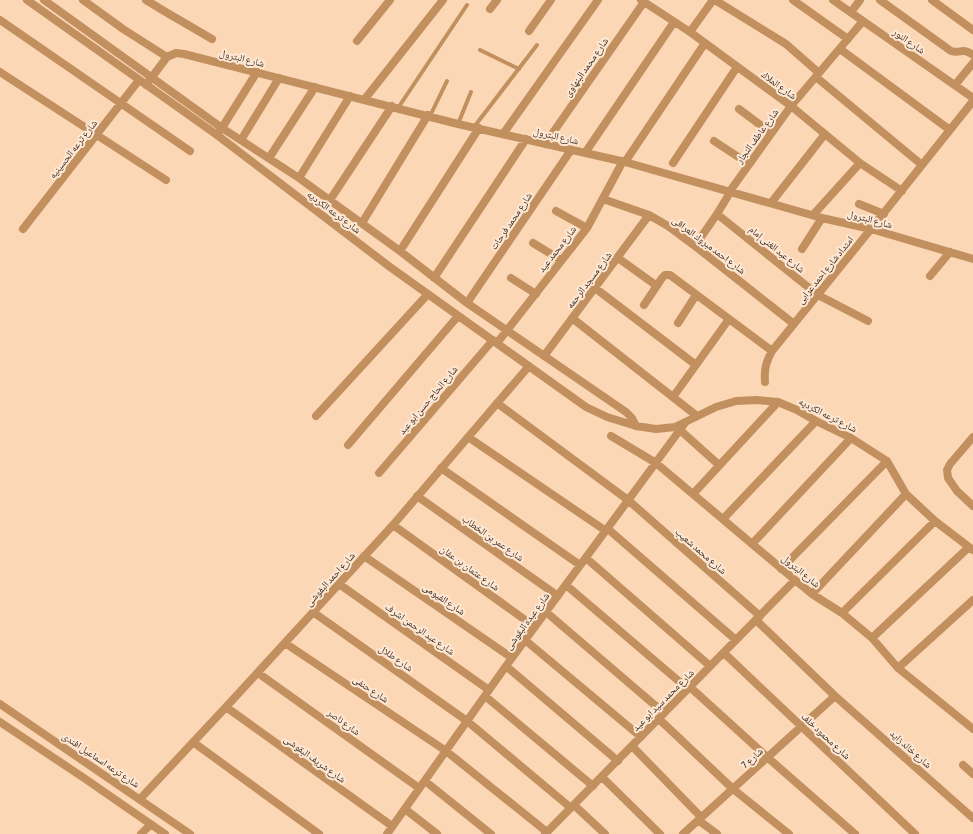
<svg xmlns="http://www.w3.org/2000/svg" width="973" height="834" viewBox="0 0 973 834" font-family="'Asap Condensed','Noto Naskh Arabic',sans-serif">
<rect width="100%" height="100%" fill="#fcd7b5"/>
<g fill="none" stroke-linecap="round" stroke-linejoin="round">
<path stroke="#c2905f" stroke-width="4" d="M 480,50 L 519,69
M 398,108 L 467,5
M 430,116 L 447,81
M 458,124 L 471,92
M 474,127 L 537,45"/>
<path stroke="#c2905f" stroke-width="8" d="M 27,0 L 217,135 L 390,267 L 586,407 L 607,417 L 636,426 L 656,429 L 675,427 L 716,407 L 736,401 L 757,400 L 778,402 L 797,410 L 816,421 L 851,438 L 887,461 L 906,494 L 935,521 L 973,550
M 44,0 L 222,128 L 299,178 L 400,251 L 467,303 L 626,412 L 632,418 L 636,426
M 83,0 L 123,29 L 167,57
M 146,0 L 164,11 L 212,39
M 641,0 L 690,32 L 791,106 L 860,163 L 902,191
M 715,0 L 786,44 L 819,73
M 793,0 L 848,39
M 833,0 L 973,98
M 880,0 L 951,51 C 962,54 961,47 973,55
M 932,0 L 973,30
M 490,9 L 497,0
M 851,12 L 860,0
M 0,20 L 190,151
M 529,31 L 551,0
M 690,32 L 713,0
M 357,41 L 390,0
M 840,49 L 950,130
M 0,72 L 166,180
M 816,77 L 922,165
M 146,85 L 167,57 L 176,53 L 184,54 L 458,124 L 625,162 L 822,218 L 871,229 L 973,259
M 955,85 L 973,63
M 364,100 L 443,0
M 739,109 L 771,133
M 220,131 L 257,72
M 503,134 L 598,0
M 241,140 L 279,78
M 714,141 L 749,164
M 545,144 L 644,2
M 585,153 L 674,22
M 269,158 L 315,87
M 625,162 L 705,43
M 673,163 L 737,67
M 299,178 L 350,96
M 730,191 L 791,106 L 863,21
M 603,199 L 649,215 L 668,226 L 695,246 L 794,324
M 330,200 L 392,106
M 771,203 L 825,134
M 859,204 L 884,214
M 556,211 L 587,228
M 717,214 L 818,295 L 868,321
M 813,215 L 860,163
M 362,223 L 428,115
M 23,229 L 139,80
M 533,243 L 561,260
M 695,246 L 717,214 L 731,191
M 802,249 L 822,218
M 400,251 L 479,128
M 618,258 L 657,286
M 930,276 L 950,252
M 434,278 L 526,139
M 511,278 L 536,294
M 595,288 L 696,365
M 467,303 L 571,150
M 644,305 L 662,278 L 665,275 L 670,275 L 772,351
M 572,318 L 697,416
M 678,323 L 696,295
M 497,343 L 587,228 L 623,161
M 544,356 L 649,215
M 765,382 C 764,369 766,362 772,351 L 871,229 L 973,101
M 673,397 L 729,319
M 497,403 L 628,500 L 760,616
M 316,416 L 428,294
M 680,430 L 719,465
M 611,436 L 656,463 L 795,580 L 812,594 L 842,613 L 872,638 L 898,668 L 973,729
M 468,437 L 606,531
M 973,437 L 950,464 L 947,470 L 948,478 L 957,491 L 973,506
M 348,445 L 458,316
M 441,468 L 580,565
M 379,473 L 493,340
M 693,494 L 778,402
M 417,496 L 558,596
M 723,519 L 816,421
M 393,525 L 535,627
M 608,529 L 736,640
M 752,544 L 851,438
M 364,556 L 512,658
M 586,558 L 710,666
M 781,569 L 887,461
M 339,584 L 489,690
M 566,585 L 688,689
M 812,594 L 906,494
M 313,612 L 467,721 L 571,808
M 546,612 L 664,713
M 842,613 L 935,521
M 756,620 L 835,696 L 973,818
M 872,638 L 969,547
M 525,640 L 641,737
M 285,643 L 446,751 L 547,832
M 724,653 L 915,834
M 506,666 L 618,761
M 898,668 L 973,600
M 258,673 L 419,788
M 690,687 L 767,757 L 855,834
M 485,696 L 593,786
M 0,704 L 190,834
M 226,707 L 392,826
M 659,719 L 733,789 L 789,834
M 0,722 L 84,778 L 165,834
M 193,742 L 319,834
M 632,746 L 701,817
M 963,765 L 973,774
M 602,777 L 660,834
M 425,781 L 491,834
M 140,799 L 226,707 L 393,525 L 529,366
M 574,805 L 605,834
M 405,809 L 437,834
M 698,820 L 717,834
M 141,834 L 150,825
M 387,834 L 506,666 L 685,423
M 545,834 L 795,580
M 683,834 L 835,696"/>
</g>
<g text-anchor="middle" dominant-baseline="central" stroke-width="4" stroke-linejoin="round" paint-order="stroke">
<g font-size="10" fill="#3c2e21" stroke="#fee7d3">
<text transform="translate(909 41) rotate(35)">شارع النور</text>
<text transform="translate(242 58) rotate(14)">شارع البترول</text>
<text transform="translate(586 67) rotate(-55)">شارع محمد البنهاوى</text>
<text transform="translate(779 85) rotate(36)">شارع الملاك</text>
<text transform="translate(556 136) rotate(13)">شارع البترول</text>
<text transform="translate(757 136) rotate(-54)">شارع عاطف النجار</text>
<text transform="translate(73 149) rotate(-52)">شارع ترعه الحسينيه</text>
<text transform="translate(334 212) rotate(37)">شارع ترعه الكرديه</text>
<text transform="translate(870 219) rotate(15)">شارع البترول</text>
<text transform="translate(511 221) rotate(-56)">شارع محمد فرحات</text>
<text transform="translate(709 245) rotate(37)">شارع احمد مبروك العراقى</text>
<text transform="translate(557 249) rotate(-52)">شارع محمد عيد</text>
<text transform="translate(777 249) rotate(39)">شارع عبد الغنى إمام</text>
<text transform="translate(825 270) rotate(-51)">امتداد شارع احمد عرابى</text>
<text transform="translate(589 280) rotate(-53)">شارع مسجد الرحمه</text>
<text transform="translate(428 400) rotate(-50)">شارع الحاج حسن ابو عبد</text>
<text transform="translate(828 415) rotate(27)">شارع ترعه الكرديه</text>
<text transform="translate(493 538) rotate(35)">شارع عمر بن الخطاب</text>
<text transform="translate(701 551) rotate(41)">شارع محمد شعيب</text>
<text transform="translate(470 568) rotate(36)">شارع عثمان بن عفان</text>
<text transform="translate(801 571) rotate(39)">شارع البترول</text>
<text transform="translate(330 579) rotate(-48)">شارع احمد البقوشى</text>
<text transform="translate(444 599) rotate(34)">شارع الفيومى</text>
<text transform="translate(527 621) rotate(-54)">شارع عبده البقوشى</text>
<text transform="translate(420 629) rotate(35)">شارع عبد الرحمن اشرف</text>
<text transform="translate(396 658) rotate(35)">شارع طلال</text>
<text transform="translate(371 689) rotate(34)">شارع حنفى</text>
<text transform="translate(663 700) rotate(-45)">شارع محمد سيد ابو عيد</text>
<text transform="translate(344 722) rotate(36)">شارع ناصر</text>
<text transform="translate(826 736) rotate(43)">شارع محمود خلف</text>
<text transform="translate(911 749) rotate(42)">شارع خالد زايد</text>
<text transform="translate(752 758) rotate(-42)">شارع 7</text>
<text transform="translate(315 759) rotate(36)">شارع شريف البقوشى</text>
<text transform="translate(101 760) rotate(34)">شارع ترعه اسماعيل افندى</text>
</g>
</g>
</svg>
